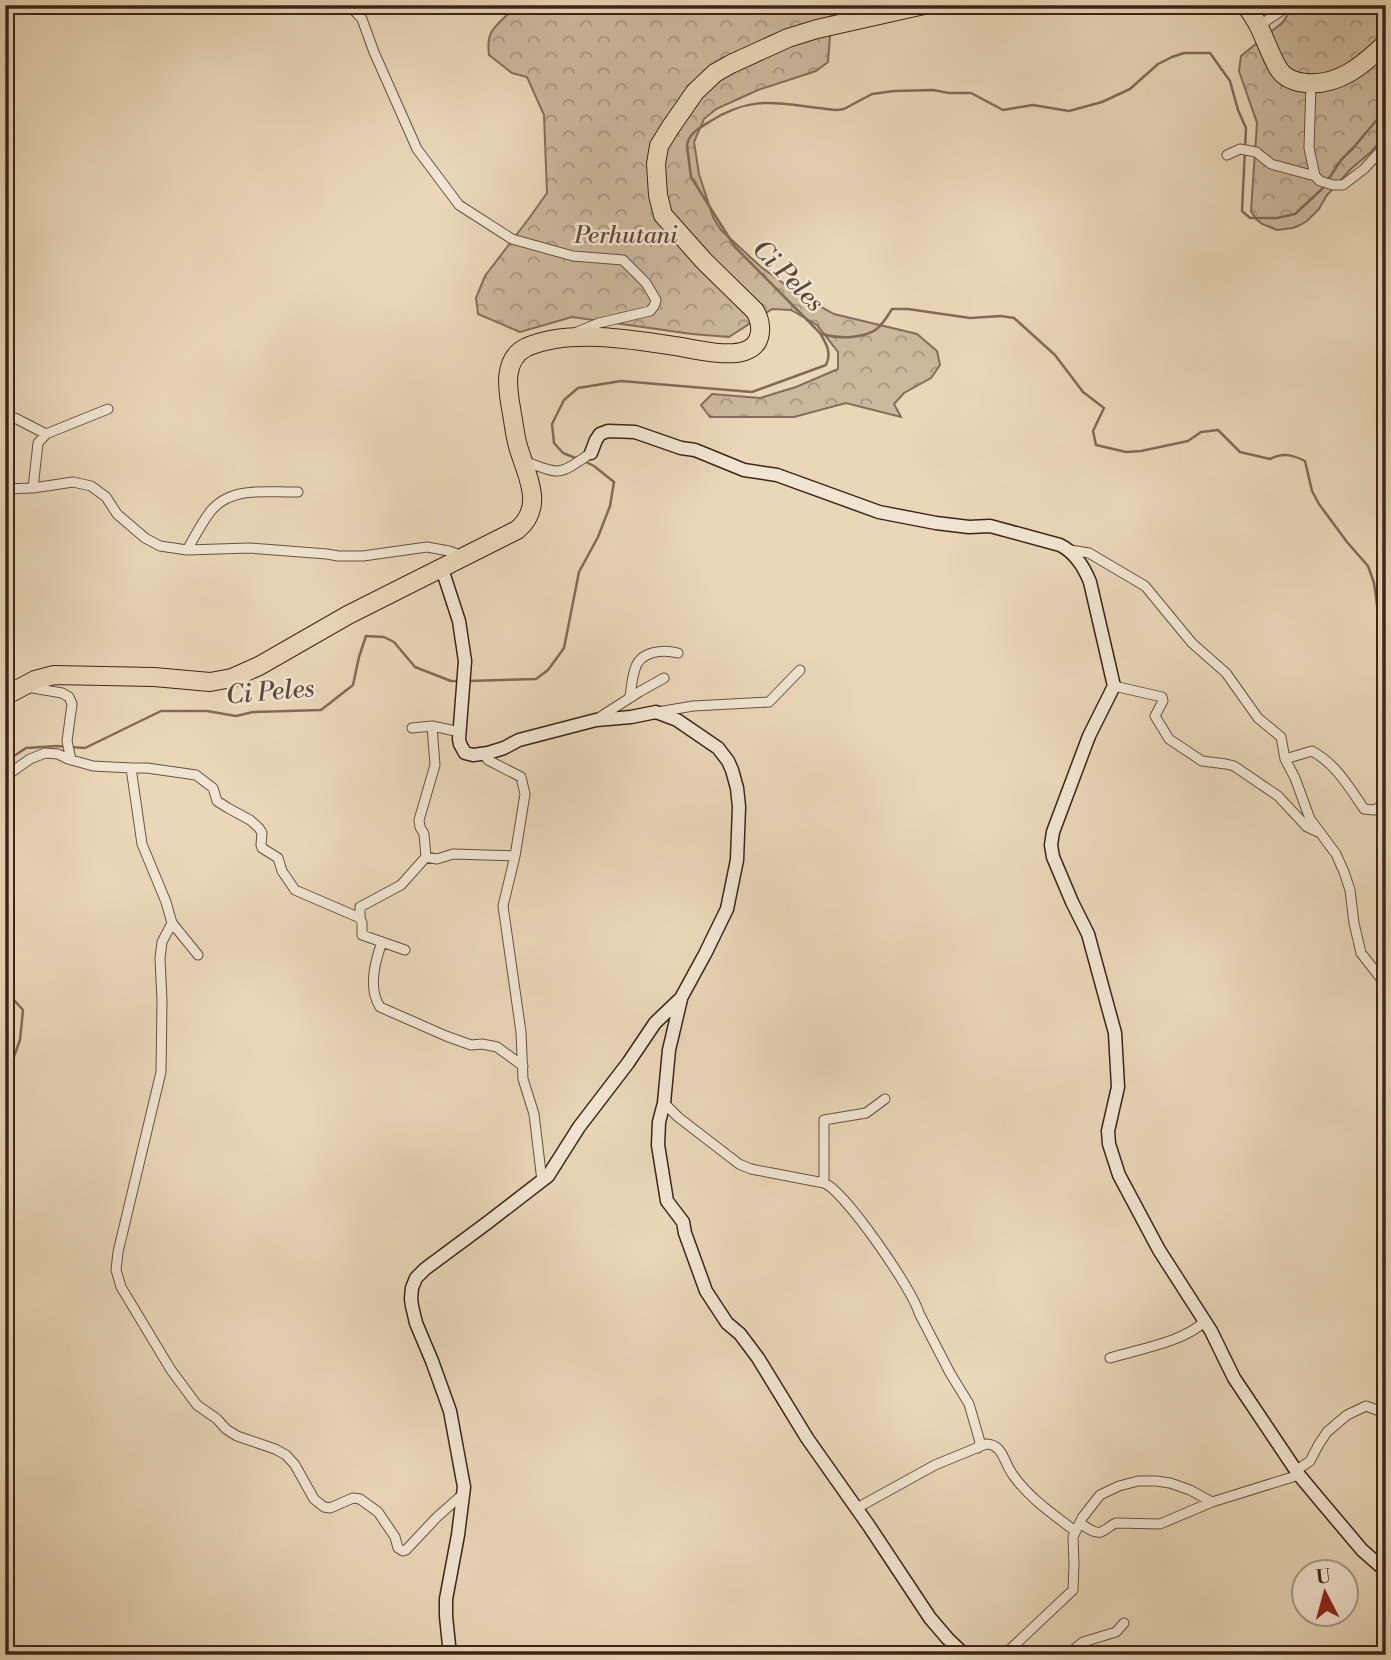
<svg xmlns="http://www.w3.org/2000/svg" width="1391" height="1660" viewBox="0 0 1391 1660" font-family="'Libre Bodoni',serif">
<defs>
<pattern id="forest-crowns" width="20" height="18" patternUnits="userSpaceOnUse" patternTransform="scale(1.75)"><rect width="20" height="18" fill="#ccb99d"/><path d="M2 6a3 3 0 1 1 6 0M12 15a3 3 0 1 1 6 0" fill="none" stroke="#a7967f"/></pattern>
</defs>
<rect width="100%" height="100%" fill="#e9d7b8"/>
<filter id="stains"><feTurbulence type="fractalNoise" baseFrequency=".00286" numOctaves="4"/><feColorMatrix values="0 0 0 0 .2 0 0 0 0 .09 0 0 0 0 .02 0 0 0 .5 -.17"/></filter>
<radialGradient id="worn" r=".72"><stop offset=".6" stop-color="#630" stop-opacity="0"/><stop offset="1" stop-color="#630" stop-opacity=".3"/></radialGradient>
<path fill="url(#forest-crowns)" stroke="#846e5b" stroke-width="2" d="M 510,5 L 853,5 L 832,10 L 828,62 L 816,71 L 758,90 L 716,109 L 704,119 L 694,142 L 699,174 L 713,217 L 721,230 L 761,267 L 798,294 L 834,314 L 917,334 L 937,351 L 940,365 L 931,378 L 904,393 L 894,404 L 901,417 L 846,403 L 794,417 L 710,417 L 701,405 L 712,394 L 760,398 L 796,387 L 838,369 L 838,352 L 817,325 L 791,310 L 772,309 L 729,337 L 692,334 L 572,317 L 520,332 L 478,314 L 476,298 L 485,276 L 530,217 L 547,193 L 544,115 L 527,77 L 512,73 L 489,55 C 486,31 494,28 510,12 Z
M 1294,5 L 1386,5 L 1386,134 L 1372,151 L 1351,169 L 1327,195 L 1319,209 L 1307,221 L 1300,225 L 1293,228 L 1277,230 L 1262,224 L 1256,219 L 1251,211 L 1257,123 L 1239,71 L 1241,56 L 1283,22 Z"/>
<g fill="none" stroke-linecap="round" stroke-linejoin="round">
<path stroke="#816b58" stroke-width="2.5" d="M 822,334 C 832,337 841,338 851,337 C 874,335 880,329 892,309 L 908,309 L 970,318 L 1001,316 L 1014,318 L 1055,355 L 1083,392 L 1104,408 L 1093,431 L 1096,445 L 1126,452 L 1141,451 L 1188,441 L 1201,432 L 1218,430 L 1240,452 L 1270,459 C 1283,452 1293,455 1305,461 L 1312,491 L 1319,504 L 1347,542 L 1368,566 L 1374,583 L 1382,641 L 1386,648
M 578,459 L 563,453 L 554,443 L 552,424 L 564,400 L 578,388 L 621,381 L 752,392 L 826,365 C 832,353 826,343 820,333 L 735,247 L 691,177 L 687,145 C 689,133 700,128 709,122 C 757,91 785,106 837,110 L 844,109 L 872,94 L 894,91 L 933,90 L 949,93 L 971,93 L 1003,110 L 1033,105 L 1069,111 L 1102,102 L 1130,89 L 1158,64 L 1172,57 L 1184,53 L 1210,53 L 1230,81 L 1238,110 L 1246,128 L 1242,211 L 1250,218 L 1277,218 L 1295,214 L 1322,189 L 1341,160 L 1354,147 L 1386,109
M 468,681 L 536,679 L 548,670 L 564,648 L 579,572 L 598,537 L 610,506 L 614,482 L 594,466 L 584,461
M 5,762 L 26,748 L 57,746 L 85,748 L 161,711 L 207,711 L 236,716 L 253,712 L 321,710 L 353,685 L 359,657 L 366,636 L 384,637 L 394,642 L 415,667 L 451,681 L 458,681
M 5,990 L 23,1010 L 20,1040 L 5,1081
M 5,1643 L 10,1644 L 16,1655"/>
<g stroke="#685141" stroke-width="11">
<path id="street" d="M 349,5 L 362,19 L 374,52 L 417,149 L 459,205 L 512,239 L 573,256 L 623,260 L 646,283 L 656,300 L 654,306 L 650,311 L 599,323 L 577,332
M 1260,28 L 1266,21 L 1290,5
M 1311,84 L 1309,148 L 1315,176 L 1320,181 L 1333,185 L 1343,185 L 1364,169 L 1386,145
M 1227,155 L 1240,149 L 1256,152 L 1271,164 L 1315,176
M 5,419 L 15,418 L 46,434
M 524,461 C 562,475 557,476 591,453
M 33,488 L 38,443 L 46,434 L 108,409
M 5,489 L 33,488 L 73,482 L 91,486 L 106,497 L 117,514 L 145,538 L 160,546 L 187,550 L 249,548 L 327,554 L 338,556 L 363,556 L 427,547 L 449,551 L 462,556
M 187,550 C 194,538 201,524 210,512 C 231,485 268,493 298,492
M 1070,550 L 1089,553 L 1145,586 L 1192,643 L 1226,673 L 1258,718 L 1281,737 L 1285,759 L 1295,778 L 1310,819 L 1336,854 L 1344,872 L 1350,890 L 1354,923 L 1361,953 L 1386,985
M 1114,686 L 1162,697 L 1163,701 L 1155,716 L 1169,739 L 1202,761 L 1226,764 L 1234,766 L 1278,796 L 1307,827 L 1318,832
M 27,687 L 62,693 L 69,697 L 72,704 L 67,741 L 71,760
M 630,698 C 631,688 632,678 635,669 C 640,651 663,649 678,653
M 658,712 L 693,706 L 769,702 L 800,670
M 597,719 L 639,692 L 664,678
M 412,728 L 432,726 L 460,732
M 484,754 L 488,760 L 521,777 L 525,794 L 515,856 L 503,906 L 521,1032 L 523,1079 L 534,1114 L 542,1181
M 1285,759 L 1312,751 C 1336,764 1349,787 1364,809 L 1374,810 L 1386,804
M 131,768 L 142,844 L 166,902 L 172,923 L 198,955
M 5,778 L 13,771 L 30,759 L 45,753 L 58,754 L 68,759 L 93,766 L 131,768 L 147,768 L 196,775 L 213,788 L 217,801 L 228,808 L 250,820 L 259,828 L 262,833 L 261,845 L 262,848 L 278,858 L 282,871 L 295,890 L 360,918
M 426,857 L 424,834 L 420,827 L 419,820 L 435,765 L 432,726
M 172,923 L 162,942 L 160,958 L 162,1001 L 161,1072 L 118,1252 L 116,1270 L 121,1287 L 171,1370 L 197,1405 L 217,1419 L 226,1429 L 237,1436 L 275,1449 L 286,1455 L 295,1465 L 314,1499 L 324,1507 L 330,1508 L 353,1498 L 360,1499 L 378,1512 L 395,1537 L 398,1548 L 403,1551 L 406,1550 L 437,1517 L 463,1494
M 382,942 C 375,961 368,989 380,1007 L 446,1036 L 471,1045 L 482,1044 L 497,1047 L 523,1066
M 405,950 L 362,935 L 362,923 L 360,918 L 360,907 L 401,885 L 426,857 L 437,859 L 453,854 L 515,856
M 664,1103 L 678,1117 L 739,1164 L 751,1169 L 824,1183 C 844,1190 913,1290 919,1313 L 950,1373 L 969,1404 L 980,1442 L 978,1448
M 824,1183 L 824,1120 L 866,1113 L 885,1099
M 1110,1358 C 1139,1349 1184,1342 1205,1321
M 1297,1470 L 1310,1461 L 1319,1444 L 1327,1432 L 1347,1415 L 1366,1406 L 1377,1410 L 1386,1417
M 857,1508 L 935,1465 L 986,1444 C 1003,1444 1004,1463 1013,1475 C 1029,1498 1053,1514 1075,1531
M 1080,1523 C 1086,1527 1094,1534 1101,1532 C 1107,1530 1110,1525 1116,1523 L 1160,1524 L 1212,1502
M 1004,1655 L 1073,1590 L 1074,1564 L 1073,1537 L 1082,1518 L 1100,1495 L 1119,1486 L 1138,1481 L 1156,1481 L 1170,1483 L 1190,1490 L 1212,1502 L 1299,1475
M 1067,1655 L 1083,1642 L 1116,1632 L 1124,1623"/>
</g>
<g stroke="#3d2419" stroke-width="15">
<path id="secondary" d="M 591,453 L 596,440 L 600,434 L 608,431 L 635,432 L 681,448 L 695,450 L 744,470 L 777,475 L 879,512 L 936,523 L 969,527 L 990,526 L 1060,545 C 1074,552 1084,567 1090,582 L 1114,686 L 1089,736 L 1053,832 L 1051,845 L 1053,857 L 1072,902 L 1088,934 L 1115,1033 L 1118,1087 L 1108,1131 L 1109,1144 L 1119,1175 L 1159,1250 L 1211,1331 L 1234,1378 L 1299,1475 L 1319,1499 L 1362,1550 L 1386,1571
M 442,569 L 459,621 L 465,661 L 459,739 L 460,744 L 465,753 L 473,755 L 488,753 L 504,748 L 519,740 L 596,720 L 631,717 L 656,712 L 677,720 L 718,748 L 728,761 L 732,770 L 737,788 L 739,807 L 737,860 L 727,909 L 705,954 L 681,998 L 655,1023 L 628,1063 L 579,1127 L 548,1176 L 487,1223 L 425,1269 L 416,1278 L 412,1288 L 411,1299 L 412,1306 L 416,1323 L 432,1361 L 450,1411 L 464,1487 L 458,1535 L 446,1599 L 446,1616 L 450,1655
M 681,999 L 669,1050 L 664,1103 L 659,1122 L 658,1145 L 667,1201 L 683,1222 L 685,1233 L 706,1291 L 727,1323 L 740,1334 L 758,1358 L 807,1438 L 869,1526 L 930,1618 L 948,1639 L 965,1655"/>
</g>
<g stroke="#3d2419" stroke-width="20">
<path id="highway" d="M 1245,5 C 1261,23 1266,47 1278,68 C 1284,78 1294,82 1306,83 C 1339,86 1363,65 1386,43
M 5,696 L 35,680 L 54,675 L 154,677 L 210,682 L 232,678 L 259,666 L 348,615 L 517,530 C 546,506 526,475 518,446 C 515,436 514,425 512,414 C 508,392 501,359 527,347 C 571,328 636,340 681,347 C 698,350 728,357 745,351 C 763,345 763,325 755,311 L 704,261 L 663,215 L 658,195 L 656,164 L 659,146 L 670,128 L 695,92 L 715,73 L 731,64 L 788,38 L 817,29 L 924,5"/>
</g>
<use href="#street" stroke="#f1e5d1" stroke-width="9"/>
<use href="#secondary" stroke="#f1e5d1" stroke-width="12"/>
<use href="#highway" stroke="#e9d7b8" stroke-width="18"/>
</g>
<g text-anchor="middle" dominant-baseline="central" stroke-width="5" stroke-linejoin="round" paint-order="stroke">
<g font-size="24" font-style="italic" fill="#61493a" stroke="#f1e5d1">
<text x="626" y="236">Perhutani</text>
</g>
<g font-size="26" font-style="italic" fill="#5f4738" stroke="#f1e5d1">
<text transform="translate(788 276) rotate(45)">Ci Peles</text>
<text transform="translate(270 692) rotate(-5)">Ci Peles</text>
</g>
</g>
<rect width="1391" height="1660" fill="none" stroke="#e9d7b8" stroke-width="28"/>
<rect x="7" y="7" width="1377" height="1646" fill="none" stroke="#3d2419" stroke-width="3.5"/>
<rect x="14" y="14" width="1363" height="1632" fill="none" stroke="#3d2419" stroke-width="2"/>
<g transform="translate(1325 1593) rotate(354)"><circle r="33" fill="#f1e5d1" stroke="#a99887" stroke-width="2"/>
<path d="M0-5L12 26L0 18L-12 26Z" fill="#8f2418"/>
<text y="-10" font-size="19" font-weight="bold" text-anchor="middle" fill="#3d2419">U</text>
</g>
<rect width="100%" height="100%" filter="url(#stains)"/>
<rect width="100%" height="100%" fill="url(#worn)"/>
</svg>
